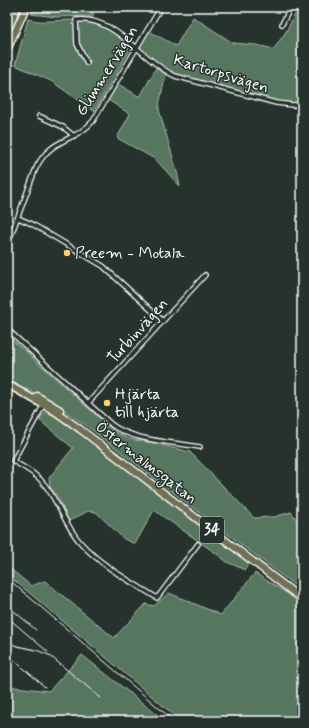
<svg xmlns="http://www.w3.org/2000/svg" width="309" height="728" viewBox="0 0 309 728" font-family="Mynerve,sans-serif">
<rect width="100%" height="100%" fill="#26332d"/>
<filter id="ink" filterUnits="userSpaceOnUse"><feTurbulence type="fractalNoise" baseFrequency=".025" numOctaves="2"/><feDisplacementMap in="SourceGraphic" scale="8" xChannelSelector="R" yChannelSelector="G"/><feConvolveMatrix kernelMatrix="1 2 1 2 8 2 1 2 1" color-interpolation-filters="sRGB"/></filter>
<g filter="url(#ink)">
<path fill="#56765f" stroke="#aabaaf" d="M 7,7 L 22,7 L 7,40 Z
M 36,7 L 81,7 L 94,14 L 92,18 L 88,16 L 56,17 L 31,14 Z
M 299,7 L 302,7 L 302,106 L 294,108 L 168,73 L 145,57 L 139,47 L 149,31 L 176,46 L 193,17 L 233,43 L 256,45 L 274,49 L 287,30 Z
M 28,19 C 37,22 44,21 53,21 C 75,19 97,19 115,34 C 121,39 127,43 130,50 L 94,111 L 51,81 L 15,65 Z
M 156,68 L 166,74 L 159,105 L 159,110 L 177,172 L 180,186 L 155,159 L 117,138 L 130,114 L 108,100 L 118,84 L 140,97 Z
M 7,335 L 115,432 L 129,439 L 154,443 L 190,452 L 254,518 L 274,517 L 291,512 L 302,527 L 302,591 L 84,424 L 48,400 L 7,379 Z
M 46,412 L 55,415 L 76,428 L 249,562 L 245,570 L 227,562 L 217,554 L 154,510 L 135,544 L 124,539 L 96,512 L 88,511 L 69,521 L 57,496 L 50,487 L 49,478 L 73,448 L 39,420 L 43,414 Z
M 7,566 L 31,586 L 45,581 L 114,638 L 146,604 L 154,606 L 169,593 L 221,615 L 255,573 L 302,603 L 302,721 L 181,721 L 7,574 Z
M 82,655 L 165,721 L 7,721 L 7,686 L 49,691 Z"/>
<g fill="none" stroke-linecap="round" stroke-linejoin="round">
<g stroke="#fff" stroke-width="6">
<path id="street" d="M 282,24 L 291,7
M 87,63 L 77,44 L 76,20 C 115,15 142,61 175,76 L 276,103 L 293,105 L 302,104
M 39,116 L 63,127 L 74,136
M 18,218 L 32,224 L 103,266 L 163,321
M 7,246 L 36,168 C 51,137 74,143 93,121 L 161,7
M 7,329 L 112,425 C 133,441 174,442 200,447
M 88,403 L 205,275
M 44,404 L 13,461 C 25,468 37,474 45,485 C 59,503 65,525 80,542 C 101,566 130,581 157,598 L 198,544"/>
</g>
<g stroke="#fff" stroke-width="9">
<path id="primary" d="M 7,50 L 26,7
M 7,384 L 56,412 L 80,429 L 302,599
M 37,396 L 60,410"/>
</g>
<use href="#street" stroke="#26332d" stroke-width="3.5"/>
<use href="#primary" stroke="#706f52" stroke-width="6"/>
<path stroke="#fff" stroke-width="1" d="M 7,578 L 174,721
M 7,605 L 36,630
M 7,617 L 48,652
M 7,642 L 17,646 L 36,650 L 49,655 L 101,698
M 7,654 L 45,687"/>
</g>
</g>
<g fill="#ffd166" stroke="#26332d" stroke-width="1.5">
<circle cx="67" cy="253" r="4"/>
<circle cx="107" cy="403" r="4"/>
</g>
<g text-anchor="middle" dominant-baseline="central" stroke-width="3" stroke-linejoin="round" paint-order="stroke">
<rect fill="#26332d" stroke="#bec2c0" stroke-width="1" x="200" y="517" width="24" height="26" rx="3"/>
<g font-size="15" font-weight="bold" fill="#fff">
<text x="212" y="530">34</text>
</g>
<g font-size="16" fill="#fff" stroke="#26332d">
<text transform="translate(107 71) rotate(-58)">Glimmervägen</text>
<text transform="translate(221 74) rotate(17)">Kartorpsvägen</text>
<text transform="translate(138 331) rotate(-48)">Turbinvägen</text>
<text transform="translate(146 463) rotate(38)">Östermalmsgatan</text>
</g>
<g font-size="16" fill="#fff" stroke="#26332d" text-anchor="start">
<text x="75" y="253">Preem - Motala</text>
<text x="115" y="394">Hjärta<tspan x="115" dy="18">till hjärta</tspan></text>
</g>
</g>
<rect width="309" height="728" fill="none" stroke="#26332d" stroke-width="24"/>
<rect x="12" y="12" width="285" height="704" fill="none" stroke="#fff" stroke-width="1.5" filter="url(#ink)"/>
</svg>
